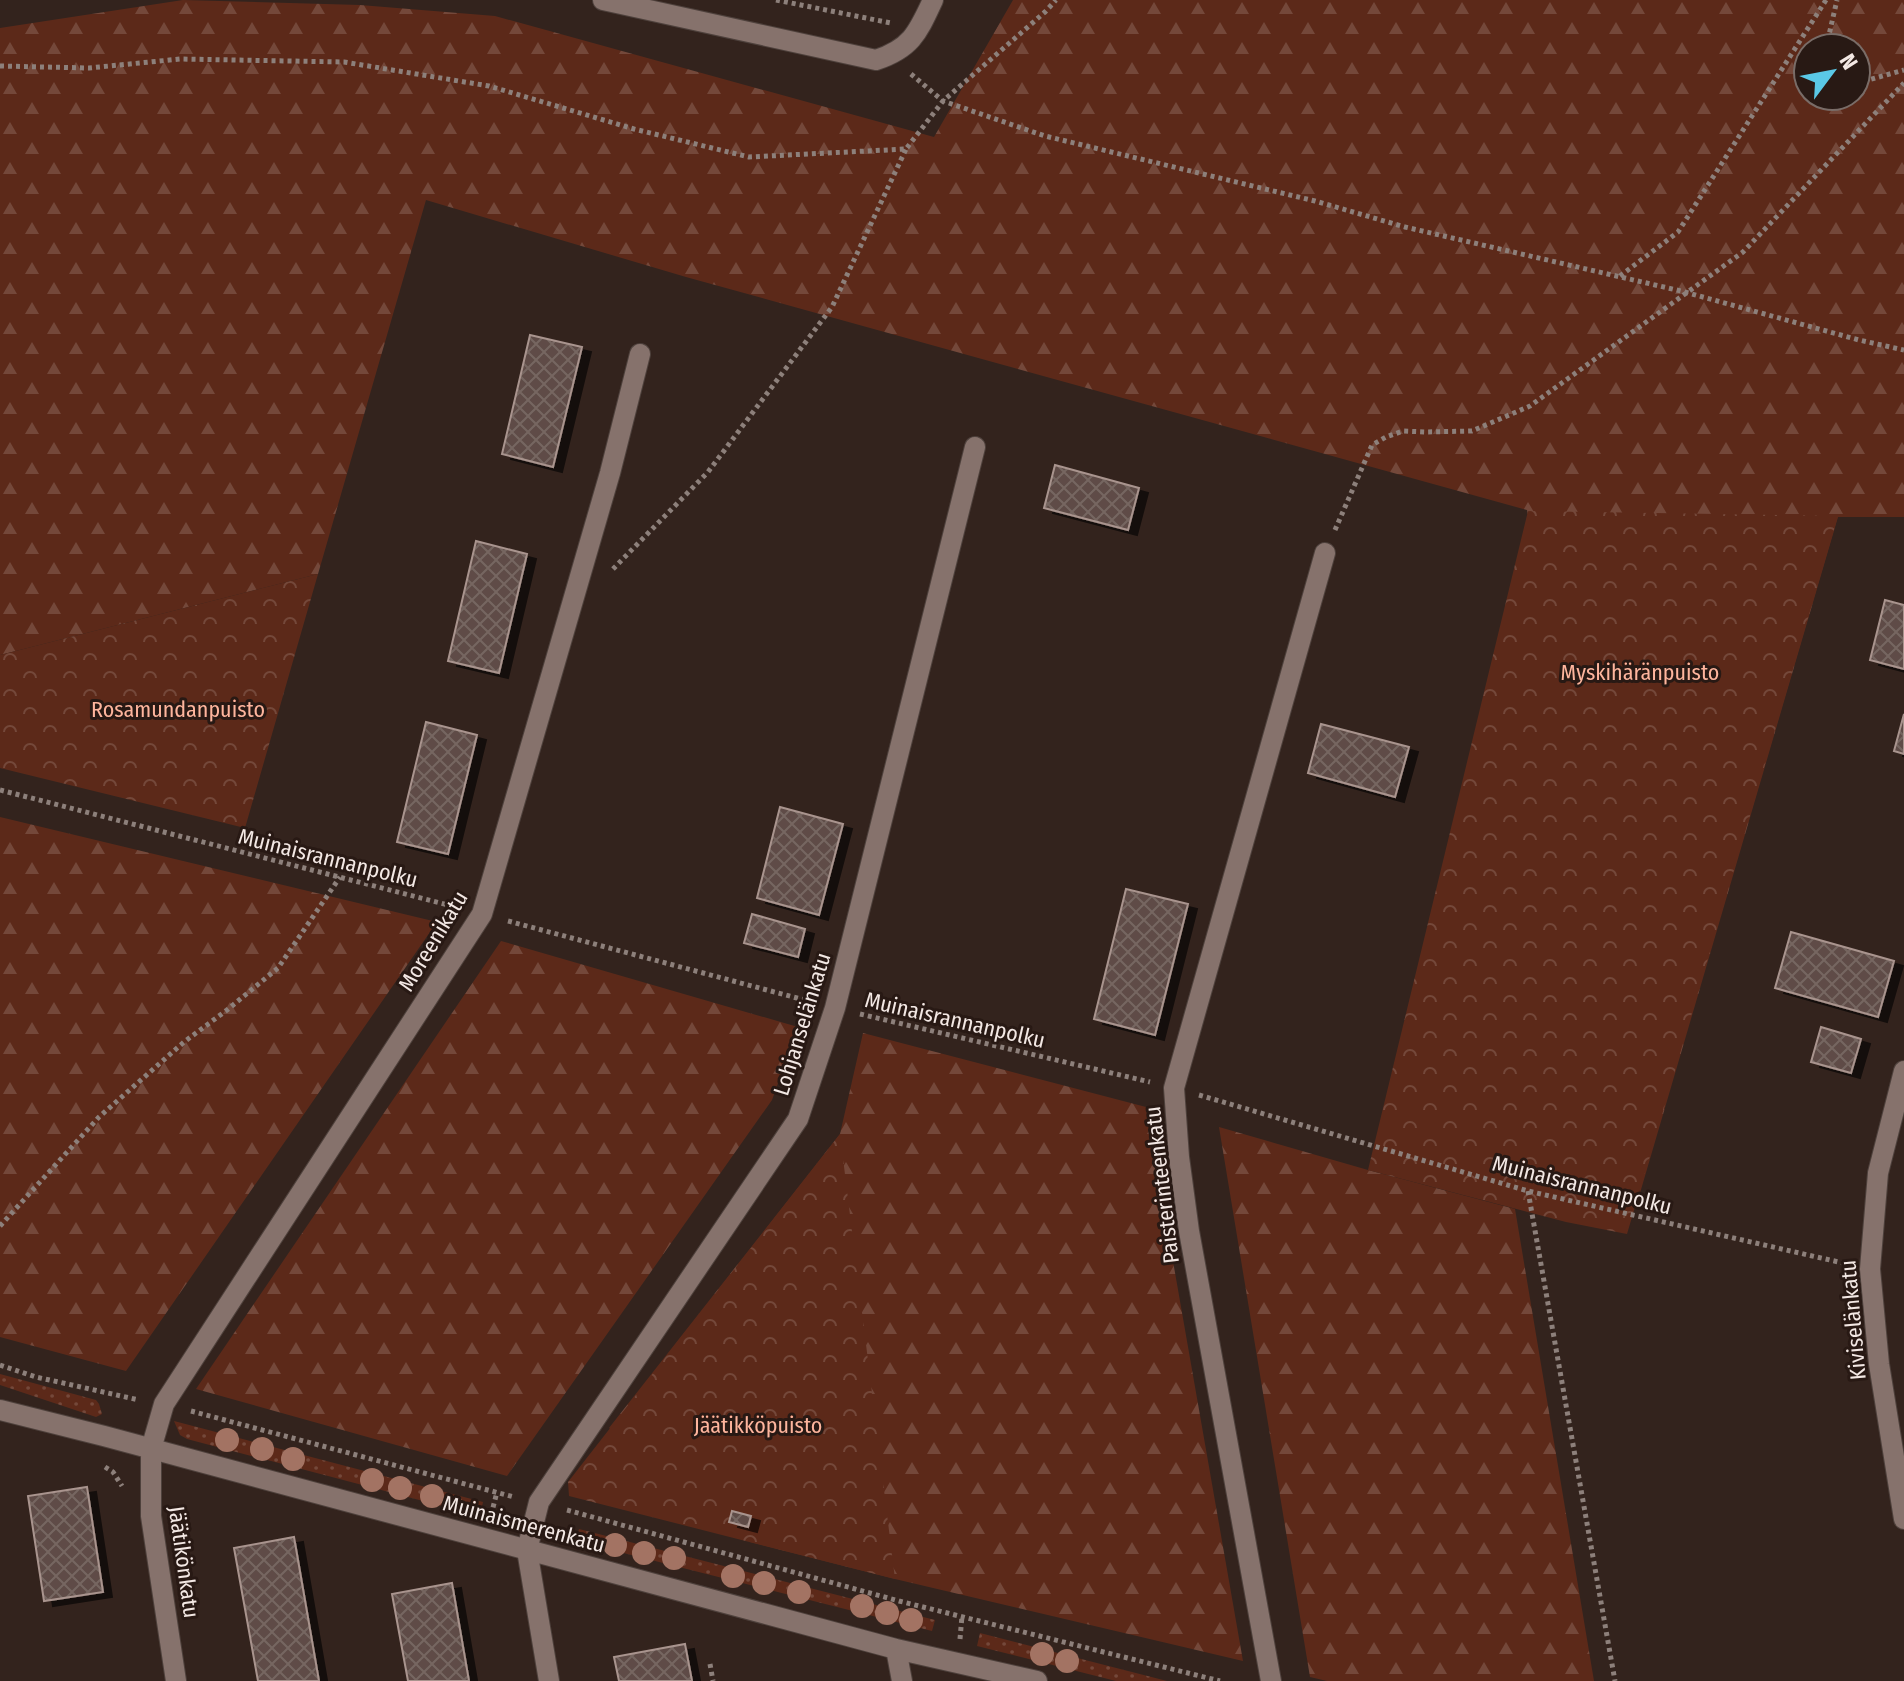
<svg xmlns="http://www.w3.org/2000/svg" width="1904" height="1681" viewBox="0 0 1904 1681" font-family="'Fira Sans Condensed',sans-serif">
<defs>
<pattern id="grass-dots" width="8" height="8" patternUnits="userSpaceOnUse" patternTransform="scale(2)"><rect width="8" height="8" fill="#5c2919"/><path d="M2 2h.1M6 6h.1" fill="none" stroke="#74483a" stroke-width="1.8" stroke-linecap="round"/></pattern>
<pattern id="forest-firs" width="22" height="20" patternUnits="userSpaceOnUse" patternTransform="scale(2)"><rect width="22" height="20" fill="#5c2919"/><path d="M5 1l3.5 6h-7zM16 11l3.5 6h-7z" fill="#74483a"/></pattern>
<pattern id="park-crowns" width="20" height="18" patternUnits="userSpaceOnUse" patternTransform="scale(2)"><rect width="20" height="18" fill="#5c2919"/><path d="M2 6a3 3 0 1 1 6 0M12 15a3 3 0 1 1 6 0" fill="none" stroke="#74483a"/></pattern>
<pattern id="building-cross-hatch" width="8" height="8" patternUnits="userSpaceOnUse" patternTransform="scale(2)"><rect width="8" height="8" fill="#5e4c46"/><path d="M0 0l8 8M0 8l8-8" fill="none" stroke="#766661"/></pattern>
<filter id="shadow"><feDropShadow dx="9" dy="5" stdDeviation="0" flood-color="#0009"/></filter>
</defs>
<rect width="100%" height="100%" fill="#33231d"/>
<path fill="url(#grass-dots)" d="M 0,1374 L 96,1400 L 99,1404 L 102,1414 L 96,1417 L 0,1385 Z
M 174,1421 L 483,1502 L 480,1516 L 187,1439 L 180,1435 Z
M 579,1529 L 935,1620 L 932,1631 L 576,1541 Z
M 980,1633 L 1167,1681 L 1116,1681 L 977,1646 Z"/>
<path fill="url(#forest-firs)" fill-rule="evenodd" d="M 183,0 L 360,5 L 495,16 L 934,137 L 1013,0 L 1904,0 L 1904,517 L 1838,517 L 1640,1193 L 1527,510 L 686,277 L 426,200 L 318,574 L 0,655 L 0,28 ZM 1808,48 L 1856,48 L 1856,96 L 1808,96 Z
M 0,817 L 437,922 L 126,1371 L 0,1337 Z
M 501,941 L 798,1027 L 772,1100 L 507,1476 L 196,1389 Z
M 863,1033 L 1146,1107 L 1243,1661 L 895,1579 L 750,1542 L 758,1514 L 609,1428 L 840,1134 Z
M 1219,1127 L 1368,1170 L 1515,1209 L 1594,1681 L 1327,1681 L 1310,1677 Z"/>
<path fill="url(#park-crowns)" d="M 1528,511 L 1838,516 L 1627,1234 L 1566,1222 L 1368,1170 Z
M 318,574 L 245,828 L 0,768 L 0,655 Z
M 840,1134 L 895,1579 L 569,1496 L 568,1482 Z"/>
<path fill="url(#building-cross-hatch)" stroke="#a9948e" stroke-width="2" filter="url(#shadow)" d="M 530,335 L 582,347 L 553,467 L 502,454 Z
M 1055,465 L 1139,488 L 1128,530 L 1044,508 Z
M 476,541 L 527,554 L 499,673 L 448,661 Z
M 1885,600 L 1904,605 L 1904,669 L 1870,660 Z
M 1904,714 L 1904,754 L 1894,751 Z
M 426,722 L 477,735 L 448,854 L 397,842 Z
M 1321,724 L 1409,747 L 1395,797 L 1308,773 Z
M 780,807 L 843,824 L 819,915 L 757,898 Z
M 1126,889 L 1188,904 L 1155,1035 L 1094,1019 Z
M 752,914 L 805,929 L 798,957 L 744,943 Z
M 1791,932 L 1894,961 L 1878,1017 L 1775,988 Z
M 1821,1027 L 1861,1039 L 1851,1073 L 1811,1062 Z
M 87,1487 L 103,1592 L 44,1601 L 28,1496 Z
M 732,1511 L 751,1516 L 748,1527 L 729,1522 Z
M 294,1537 L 319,1681 L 258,1681 L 234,1548 Z
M 452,1583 L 469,1681 L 408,1681 L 392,1594 Z
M 685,1644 L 692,1681 L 619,1681 L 614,1657 Z"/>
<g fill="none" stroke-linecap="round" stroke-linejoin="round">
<g stroke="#4e413c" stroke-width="22">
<path id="minor" d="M 603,0 L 876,60 C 912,48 918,32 933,0
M 1904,1071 L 1878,1173 L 1870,1269 L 1879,1364 L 1904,1519
M 0,1410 L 104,1436 L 896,1649 L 1037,1681
M 896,1649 L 902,1681
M 176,1681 L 151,1516 L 151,1449 L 164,1404 L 482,914 L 610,473 L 640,354
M 549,1681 L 527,1550 L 539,1502 L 798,1119 L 835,1008 L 975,447
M 1271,1681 L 1189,1231 L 1179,1157 L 1174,1088 L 1325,553"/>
</g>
<path stroke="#8d807b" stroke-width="5" stroke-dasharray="4 4" stroke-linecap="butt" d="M 776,0 L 891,23
M 1826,48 L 1837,0
M 0,66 L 89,68 L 180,59 L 344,62 L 489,86 L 634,129 L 749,157 L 906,149 L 943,101 L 1045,12 L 1056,0
M 911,74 L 943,101 L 1045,136 L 1315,201 L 1405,227 L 1681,291 L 1859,340 L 1904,350
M 1856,80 L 1861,82 L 1904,70
M 1620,276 L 1678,232 L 1826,0
M 1335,530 L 1372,445 L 1386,437 L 1403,431 L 1426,432 L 1472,431 L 1530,406 L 1743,252 L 1904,83
M 613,569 L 708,472 L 832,307 L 906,149
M 0,790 L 456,907
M 508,921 L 812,1002
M 860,1014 L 1150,1082
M 1199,1095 L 1528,1191 L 1843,1263
M 1528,1191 L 1615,1681
M 0,1226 L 99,1117 L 184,1042 L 227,1010 L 278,968 L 340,877
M 0,1365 L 36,1377 L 139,1400
M 191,1411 L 514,1497
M 105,1467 L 113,1472 L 122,1486
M 567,1510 L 899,1601 L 1220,1681
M 491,1515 L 497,1492
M 960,1639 L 962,1616
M 710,1664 L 713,1681"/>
<use href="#minor" stroke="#86726c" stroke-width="20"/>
</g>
<g fill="#a37363">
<circle cx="227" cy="1440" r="12"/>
<circle cx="262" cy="1449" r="12"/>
<circle cx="293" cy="1459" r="12"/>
<circle cx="372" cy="1480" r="12"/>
<circle cx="400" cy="1488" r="12"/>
<circle cx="432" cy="1496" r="12"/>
<circle cx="615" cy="1545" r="12"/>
<circle cx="644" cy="1553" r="12"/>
<circle cx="674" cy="1558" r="12"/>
<circle cx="733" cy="1576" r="12"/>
<circle cx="764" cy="1583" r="12"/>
<circle cx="799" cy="1592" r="12"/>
<circle cx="862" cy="1606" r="12"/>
<circle cx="887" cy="1613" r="12"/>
<circle cx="911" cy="1620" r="12"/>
<circle cx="1042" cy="1654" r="12"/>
<circle cx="1067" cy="1661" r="12"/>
</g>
<g text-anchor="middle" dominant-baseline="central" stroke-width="6" stroke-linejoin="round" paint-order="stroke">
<g font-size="22" fill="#feb59d" stroke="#281914">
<text x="1640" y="672">Myskihäränpuisto</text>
<text x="178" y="709">Rosamundanpuisto</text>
<text x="758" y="1425">Jäätikköpuisto</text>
</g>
<g font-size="22" fill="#f3e8e4" stroke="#281914">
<text transform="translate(328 858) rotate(14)">Muinaisrannanpolku</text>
<text transform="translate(433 941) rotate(-59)">Moreenikatu</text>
<text transform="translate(955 1020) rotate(13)">Muinaisrannanpolku</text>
<text transform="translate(802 1024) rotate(-73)">Lohjanselänkatu</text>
<text transform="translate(1162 1185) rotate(-97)">Paisterinteenkatu</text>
<text transform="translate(1582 1185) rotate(14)">Muinaisrannanpolku</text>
<text transform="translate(1853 1320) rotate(-95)">Kiviselänkatu</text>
<text transform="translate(524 1524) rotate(15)">Muinaismerenkatu</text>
<text transform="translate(184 1562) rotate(82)">Jäätikönkatu</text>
</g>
</g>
<g transform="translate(1832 72) rotate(58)"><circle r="38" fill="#281914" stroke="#796c67" stroke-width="2"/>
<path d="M0-6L14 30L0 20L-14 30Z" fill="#5ac8e6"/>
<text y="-12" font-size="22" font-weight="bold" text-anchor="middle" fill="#f3e8e4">N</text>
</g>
</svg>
